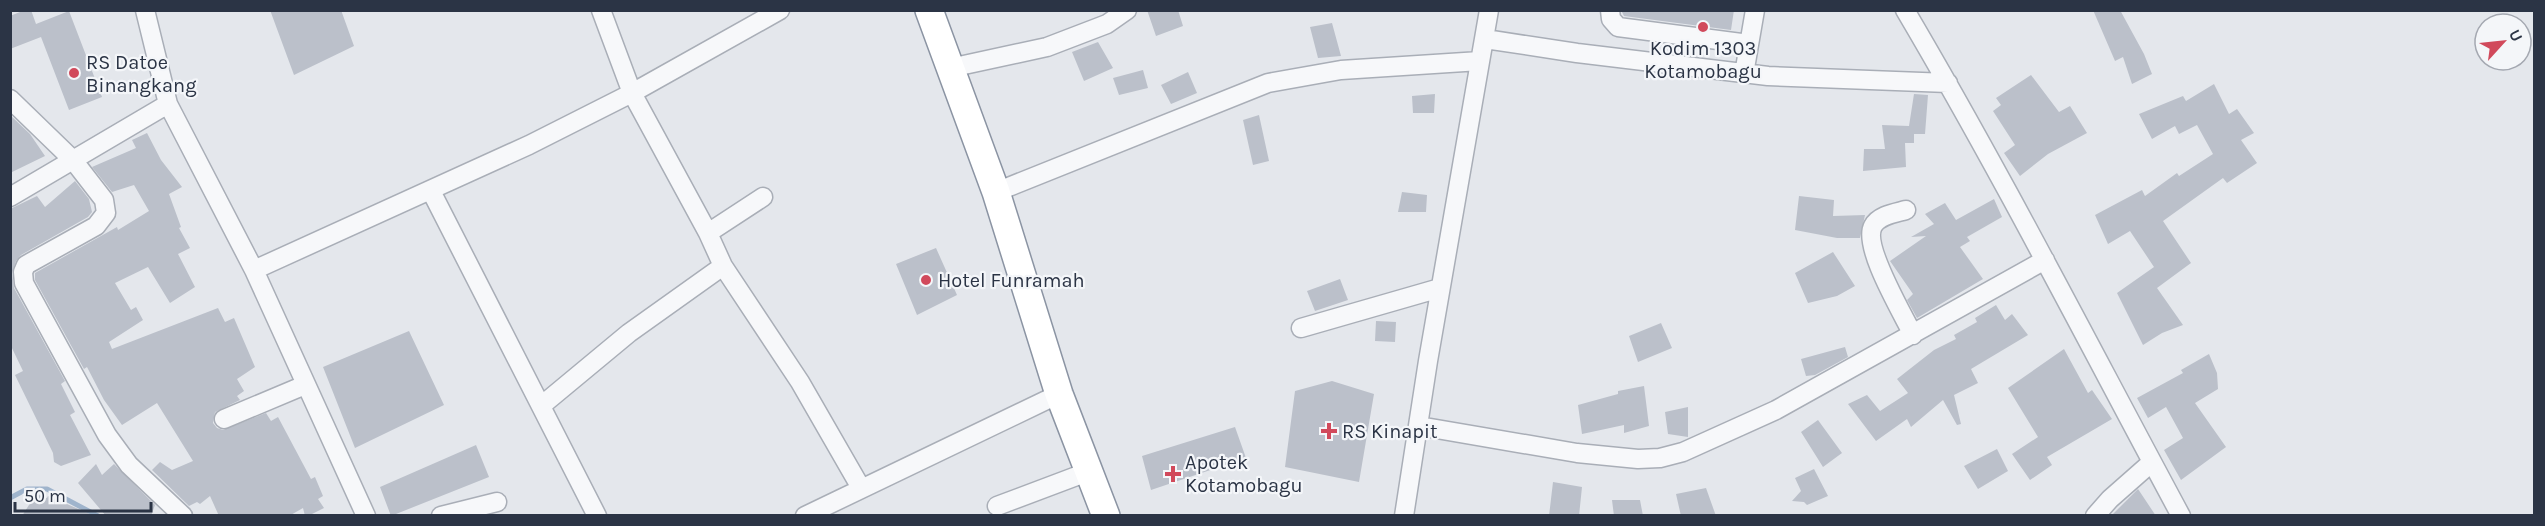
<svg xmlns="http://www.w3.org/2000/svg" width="2545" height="526" viewBox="0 0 2545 526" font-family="Karla,sans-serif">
<rect width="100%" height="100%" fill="#e4e7ec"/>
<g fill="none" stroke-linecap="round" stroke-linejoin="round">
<path stroke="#9fb4cc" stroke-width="5" d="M 10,498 L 27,489 L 47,489 L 98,516"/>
</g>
<path fill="#bbc0ca" d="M 25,10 L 31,10 L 36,24 L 69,11 L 102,97 L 69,110 L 41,37 L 10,49 L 10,16 Z
M 270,10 L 341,10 L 354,46 L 294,75 Z
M 1147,10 L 1178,10 L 1183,26 L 1156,36 Z
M 1621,10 L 1734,10 L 1731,30 L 1624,16 Z
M 2093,10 L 2120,10 L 2144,54 L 2152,74 L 2132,84 L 2123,57 L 2115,61 Z
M 1332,23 L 1341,56 L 1318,58 L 1310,27 Z
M 1098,42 L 1113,68 L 1084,81 L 1072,52 Z
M 1143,70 L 1148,88 L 1119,95 L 1113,78 Z
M 1188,72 L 1197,93 L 1171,104 L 1161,85 Z
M 2031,75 L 2059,112 L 2070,106 L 2087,133 L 2048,154 L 2020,176 L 2004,153 L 2015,145 L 1993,111 L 2001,105 L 1996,98 Z
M 2214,84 L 2229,114 L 2237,109 L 2254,133 L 2241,140 L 2257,163 L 2227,183 L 2223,178 L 2163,221 L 2191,263 L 2157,288 L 2183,325 L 2162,333 L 2143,345 L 2117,293 L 2154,267 L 2130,231 L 2108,244 L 2095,215 L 2142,190 L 2145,196 L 2177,173 L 2179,176 L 2213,154 L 2197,125 L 2179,134 L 2175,126 L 2152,139 L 2139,114 L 2183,96 L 2186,101 Z
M 1435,94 L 1434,113 L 1413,113 L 1412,96 Z
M 1914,94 L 1928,95 L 1925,134 L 1914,134 L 1914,143 L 1905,143 L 1906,167 L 1863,171 L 1864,149 L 1885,149 L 1882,125 L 1909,126 Z
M 10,115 L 30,134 L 45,156 L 10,173 Z
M 1259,115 L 1269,161 L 1253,165 L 1243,120 Z
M 147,133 L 161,160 L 182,187 L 169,194 L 181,227 L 179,228 L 190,248 L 178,254 L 195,287 L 170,303 L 148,267 L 115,283 L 131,310 L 136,307 L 143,320 L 109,342 L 112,349 L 218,308 L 225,322 L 234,318 L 255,367 L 237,379 L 244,391 L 237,396 L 240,400 L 215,412 L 213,423 L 217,428 L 223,430 L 266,413 L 271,421 L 278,417 L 311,479 L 315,477 L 323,496 L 318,499 L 324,508 L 308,516 L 305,516 L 303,508 L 289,516 L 219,516 L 210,496 L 200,504 L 197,502 L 189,506 L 152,470 L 160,462 L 172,470 L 193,461 L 157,403 L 122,425 L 104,400 L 87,367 L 84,369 L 35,280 L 35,273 L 117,227 L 118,230 L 149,211 L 134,185 L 112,192 L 92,167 L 136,148 L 132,140 Z
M 75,181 L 89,199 L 92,212 L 88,217 L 21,255 L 16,261 L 12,273 L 14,288 L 65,381 L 61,384 L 75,412 L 70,415 L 91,455 L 61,466 L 54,462 L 53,453 L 15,375 L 23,371 L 10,344 L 10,209 L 37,196 L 45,207 Z
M 1402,192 L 1427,195 L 1426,212 L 1398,212 Z
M 1799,196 L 1834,200 L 1833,216 L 1865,215 L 1860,238 L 1837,238 L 1795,230 Z
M 1994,199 L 2002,217 L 1967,237 L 1970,241 L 1960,247 L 1983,279 L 1917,318 L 1907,300 L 1913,294 L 1890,261 L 1926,236 L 1911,237 L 1934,224 L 1925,214 L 1945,203 L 1956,220 Z
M 936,248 L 957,295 L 917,315 L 896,264 Z
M 1833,252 L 1855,286 L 1837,296 L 1808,303 L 1795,273 Z
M 1340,279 L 1348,300 L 1315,311 L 1307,291 Z
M 1996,305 L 2005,320 L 2012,314 L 2028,335 L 1971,369 L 1978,383 L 1954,395 L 1961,424 L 1957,425 L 1943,400 L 1911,427 L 1907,419 L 1876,441 L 1848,404 L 1867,395 L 1880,411 L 1908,393 L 1897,379 L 1934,350 L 1956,339 L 1954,335 L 1977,322 L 1975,318 Z
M 1376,321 L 1396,322 L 1395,342 L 1375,341 Z
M 1661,323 L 1672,348 L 1638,362 L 1629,336 Z
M 409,331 L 444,405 L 355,448 L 323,367 Z
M 1845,347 L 1848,357 L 1815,375 L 1806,376 L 1801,359 Z
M 2064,349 L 2088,393 L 2092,390 L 2112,419 L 2047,457 L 2052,465 L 2030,480 L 2012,454 L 2038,437 L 2008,388 Z
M 2209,354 L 2217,373 L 2218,389 L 2195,403 L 2226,447 L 2181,480 L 2164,450 L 2183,438 L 2166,407 L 2148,418 L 2137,398 L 2183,373 L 2181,370 Z
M 1332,381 L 1374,394 L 1359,482 L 1285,467 L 1295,391 Z
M 1644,386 L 1649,426 L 1624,433 L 1624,425 L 1582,434 L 1578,405 L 1618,394 L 1618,391 Z
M 1688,407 L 1688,437 L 1668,434 L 1665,412 Z
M 1818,420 L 1842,453 L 1823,467 L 1801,432 Z
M 1235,427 L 1246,458 L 1151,490 L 1142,456 Z
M 476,445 L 489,477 L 391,516 L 380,487 Z
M 1997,449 L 2008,471 L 1978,489 L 1964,466 Z
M 96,464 L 102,475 L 114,464 L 155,505 L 151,516 L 106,516 L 78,483 Z
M 1814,469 L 1828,496 L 1807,505 L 1804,502 L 1792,501 L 1801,491 L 1795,478 Z
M 1553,482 L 1582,487 L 1579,516 L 1549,516 Z
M 1706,488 L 1716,516 L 1681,516 L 1676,494 Z
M 2138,489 L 2156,516 L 2111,516 Z
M 39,495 L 47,498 L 48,496 L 95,516 L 22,516 L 34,497 Z
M 1612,500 L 1640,500 L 1643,516 L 1614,516 Z"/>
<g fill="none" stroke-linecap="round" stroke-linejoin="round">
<g stroke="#a9aeb7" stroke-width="21">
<path id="minor" d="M 145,10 L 168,104 L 254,270 L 366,516
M 601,10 L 632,93 L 708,233 L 723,266 L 800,382 L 861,488
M 1610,10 L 1611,19 L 1618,27 L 1749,44
M 1905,10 C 2003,176 2090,347 2181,516
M 1485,39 L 1577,53 L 1768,76 L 1948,83
M 950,68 L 1047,47 L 1107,24 L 1127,10
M 1744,74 L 1755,10
M 10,99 L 73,160 L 104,200 L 106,213 L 96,226 L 26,265 L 23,272 L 24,283 L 107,435 L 129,465 L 183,516
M 431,191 L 597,516
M 996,192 L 1268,83 L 1341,70 L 1480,61
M 10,197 L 168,104
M 1906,210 C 1895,213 1879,215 1873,226 C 1862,246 1903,314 1913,335
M 708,233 L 763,197
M 254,270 L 529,145 L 632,93 L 780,10
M 1301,328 L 1440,288
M 541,406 L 629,333 L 723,266
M 224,419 L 305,385
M 1419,426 L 1577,453 L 1638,459 L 1660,458 L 1683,452 L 1776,410 L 2045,260
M 997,506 L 1090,471
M 441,516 L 497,502
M 805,516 L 1059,394
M 1404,516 L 1428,361 L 1489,10
M 2095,516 L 2110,499 L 2152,462"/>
</g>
<g stroke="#8b94a3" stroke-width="30">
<path id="highway" d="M 929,10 L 996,192 L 1059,394 L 1106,516"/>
</g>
<use href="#minor" stroke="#f7f8fa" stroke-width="18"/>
<use href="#highway" stroke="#fff" stroke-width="27"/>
</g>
<g fill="#d1495b" stroke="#f4f6f9" stroke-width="2">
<circle cx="1703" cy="27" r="6"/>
<circle cx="74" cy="73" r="6"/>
<circle cx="926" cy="280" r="6"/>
<path d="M1326 422h6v6h6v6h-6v6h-6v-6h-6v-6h6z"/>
<path d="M1170 465h6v6h6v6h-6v6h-6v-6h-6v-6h6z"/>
</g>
<g text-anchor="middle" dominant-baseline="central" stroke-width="4.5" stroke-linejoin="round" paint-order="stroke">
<g font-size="20" fill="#2b3445" stroke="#f4f6f9" text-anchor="start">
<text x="1703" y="48" text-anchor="middle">Kodim 1303<tspan x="1703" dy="23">Kotamobagu</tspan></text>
<text x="86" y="62">RS Datoe<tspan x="86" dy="23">Binangkang</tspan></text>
<text x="938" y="280">Hotel Funramah</text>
<text x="1342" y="431">RS Kinapit</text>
<text x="1185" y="462">Apotek<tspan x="1185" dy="23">Kotamobagu</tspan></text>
</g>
</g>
<rect width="2545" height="526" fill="none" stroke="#2b3445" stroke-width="24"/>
<g transform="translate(2503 42) rotate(63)"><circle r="28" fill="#f4f6f9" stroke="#a4a8b1" stroke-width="1.5"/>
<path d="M0-4.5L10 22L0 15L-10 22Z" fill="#d1495b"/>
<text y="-9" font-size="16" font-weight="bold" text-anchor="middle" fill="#2b3445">U</text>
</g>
<path d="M15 502v9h136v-9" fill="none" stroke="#2b3445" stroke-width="3"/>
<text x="24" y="502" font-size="18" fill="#2b3445" stroke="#f4f6f9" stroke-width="4.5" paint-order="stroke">50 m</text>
</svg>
